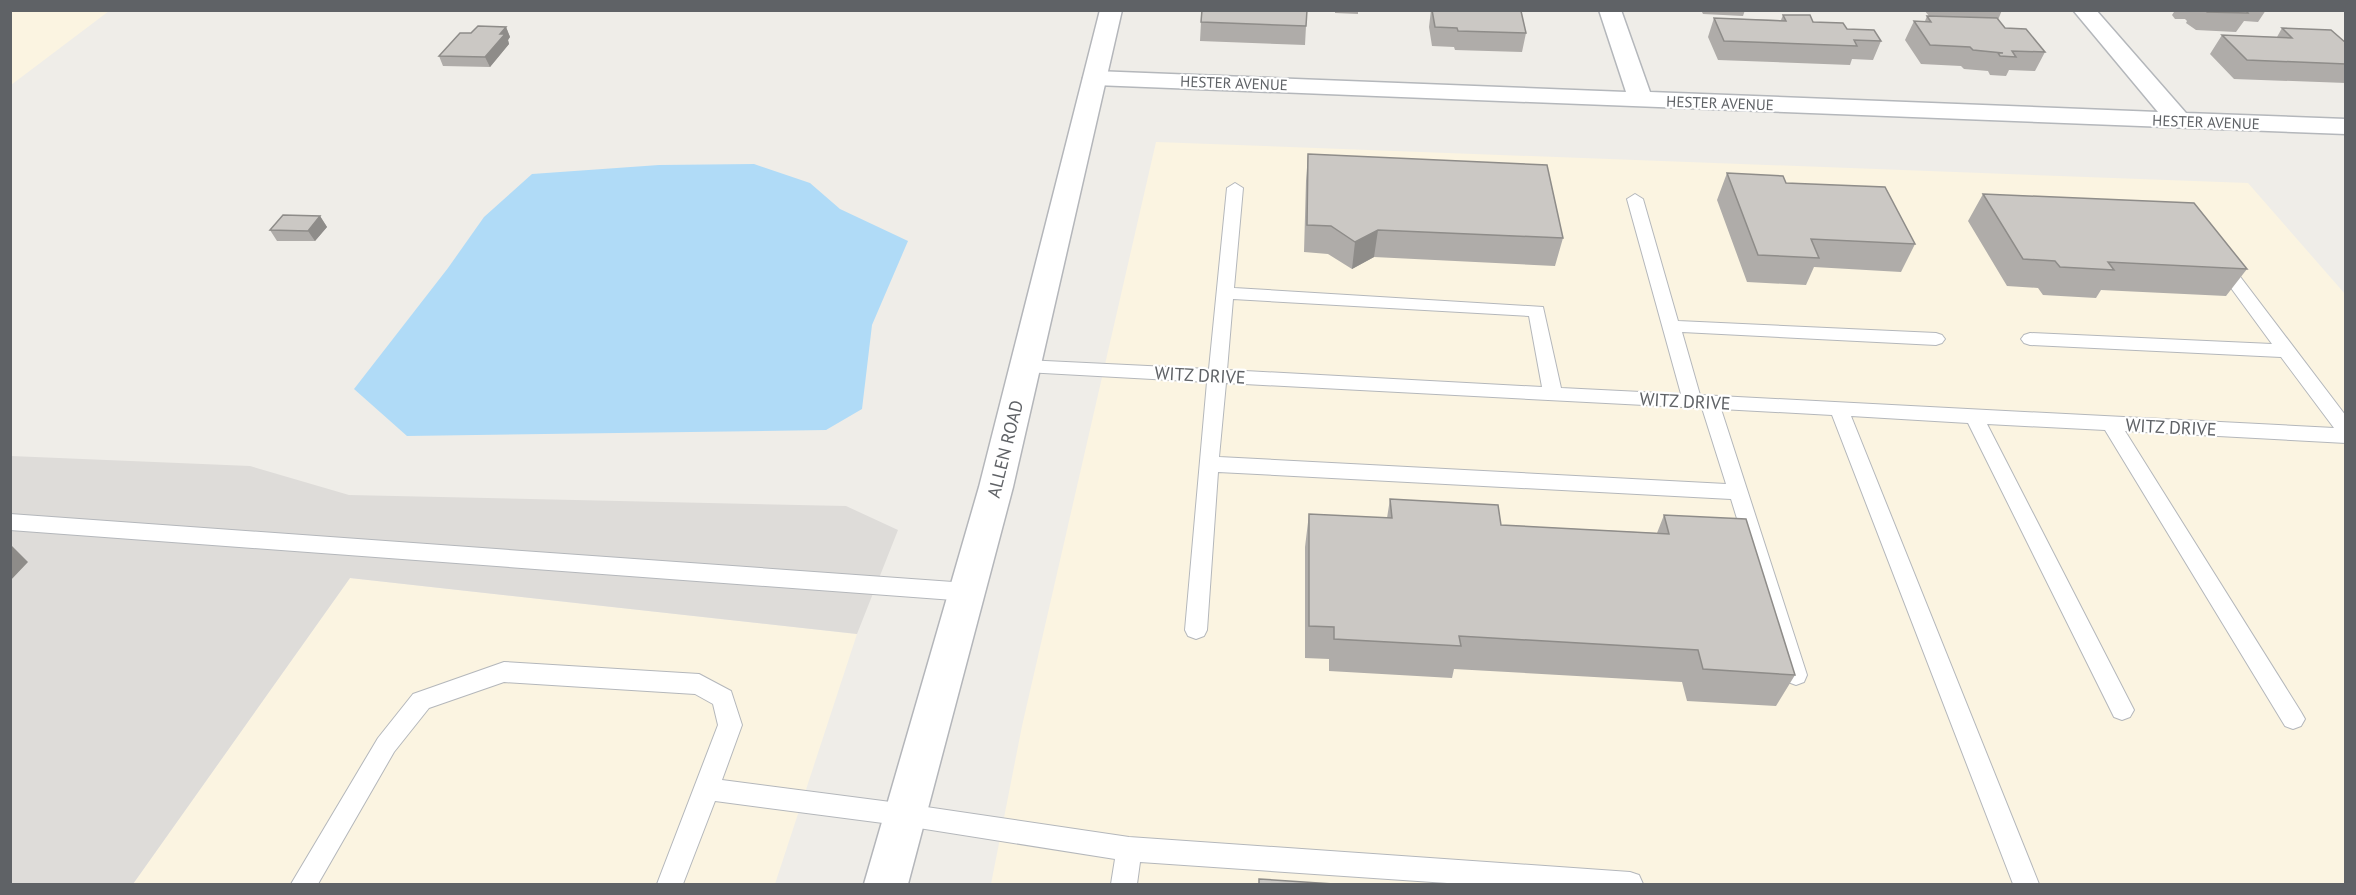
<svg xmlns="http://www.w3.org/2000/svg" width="2356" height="895" viewBox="0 0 2356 895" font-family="'PT Sans',sans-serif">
<rect width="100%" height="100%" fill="#efede8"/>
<path fill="#fbf4e1" d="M 11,10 L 109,10 L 109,11 L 11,85 Z
M 1156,142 L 2248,183 L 2345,294 L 2345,884 L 991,884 L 1022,726 Z
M 350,578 L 857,634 L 775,884 L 133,884 Z"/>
<path fill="#dedcd9" d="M 11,456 L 250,466 L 349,495 L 846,506 L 898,530 L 857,634 L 350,578 L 133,884 L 11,884 Z"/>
<path fill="#b0dbf7" d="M 754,164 L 810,183 L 840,209 L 908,241 L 872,325 L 862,409 L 826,430 L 407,436 L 354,389 L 448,268 L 484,217 L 532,174 L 659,165 Z"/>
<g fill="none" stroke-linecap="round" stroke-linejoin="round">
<g stroke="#b4b7bb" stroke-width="2">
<path id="lane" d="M 1235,183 L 1243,188 L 1234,288 L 1543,307 L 1561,388 L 1681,394 L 1627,199 L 1635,194 L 1643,199 L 1678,321 L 1936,333 L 1942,335 L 1945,339 L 1942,343 L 1936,345 L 1682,332 L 1700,395 L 2334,428 L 2281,357 L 2030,345 L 2024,343 L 2021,339 L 2024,335 L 2030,333 L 2272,344 L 2212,262 L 2214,258 L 2226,258 L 2346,416 L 2346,443 L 2125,431 L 2301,712 L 2305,719 L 2301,726 L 2293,729 L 2285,726 L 2105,430 L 1987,424 L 2134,710 L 2130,717 L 2122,720 L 2114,717 L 1968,423 L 1851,416 L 2039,884 L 2013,884 L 1832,415 L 1721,409 L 1807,675 L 1804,682 L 1796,685 L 1788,682 L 1785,675 L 1731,499 L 1218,472 L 1207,630 L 1204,636 L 1196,639 L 1188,636 L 1185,630 L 1207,382 L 1025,372 L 1019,370 L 1016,366 L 1019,362 L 1025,360 L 1209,369 L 1227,188 ZM 1233,299 L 1529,316 L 1542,387 L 1227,370 ZM 1226,383 L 1702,408 L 1726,484 L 1219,457 Z
M 10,514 L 967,583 L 975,586 L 978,592 L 975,598 L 967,601 L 10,530 Z
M 504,662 L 699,674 L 731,691 L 742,725 L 722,780 L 906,804 L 1129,837 L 1630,872 L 1639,875 L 1643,884 L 1462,884 L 1140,862 L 1137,884 L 1111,884 L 1115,859 L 906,826 L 715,801 L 683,884 L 657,884 L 718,725 L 713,704 L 695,694 L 504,682 L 429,708 L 394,752 L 318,884 L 291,884 L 378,738 L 413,694 Z"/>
</g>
<g stroke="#b4b7bb" stroke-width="3">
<path id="street" d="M 1599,10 L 1621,10 L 1650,92 L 2158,112 L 2073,10 L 2096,10 L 2186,113 L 2346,119 L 2346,134 L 1095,85 L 1087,83 L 1083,78 L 1087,73 L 1095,71 L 1626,92 Z"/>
</g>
<g stroke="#b4b6ba" stroke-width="3">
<path id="secondary" d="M 1100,10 L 1122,10 L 1013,487 L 908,884 L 864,884 L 979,487 Z"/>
</g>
<use href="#lane" fill="#fff" fill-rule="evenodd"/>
<use href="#street" fill="#fff" fill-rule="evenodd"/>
<use href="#secondary" fill="#fff" fill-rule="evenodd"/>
</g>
<path fill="#afaca9" d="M 1335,10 L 1358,10 L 1358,14 L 1335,13 Z
M 1431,10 L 1509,10 L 1526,33 L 1522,52 L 1455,50 L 1454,47 L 1432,46 L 1429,27 Z
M 1701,10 L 1745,10 L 1743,16 L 1703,14 Z
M 1924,10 L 2002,10 L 1998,20 L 2005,28 L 2045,52 L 2035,71 L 2009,70 L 2006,76 L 1990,75 L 1988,71 L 1964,69 L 1961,66 L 1921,64 L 1905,40 L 1914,21 L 1925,21 L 1927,16 L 1929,16 Z
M 2173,10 L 2266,10 L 2258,22 L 2244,21 L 2236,32 L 2196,30 L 2186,23 L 2187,21 L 2185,19 L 2175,19 L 2172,15 L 2174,12 Z
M 1783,15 L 1847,29 L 1881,41 L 1873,60 L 1852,59 L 1850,65 L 1718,60 L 1708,37 L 1714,18 L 1781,20 Z
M 1201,22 L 1306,26 L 1305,45 L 1200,41 Z
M 506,27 L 510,37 L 508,40 L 509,44 L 490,67 L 443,66 L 439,56 L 471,33 Z
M 2282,28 L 2346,43 L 2346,83 L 2234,79 L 2210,54 L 2222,35 L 2277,37 Z
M 1308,154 L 1563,238 L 1555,266 L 1374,257 L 1352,269 L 1328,254 L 1304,252 L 1306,181 Z
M 1727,173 L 1786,183 L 1915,244 L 1901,272 L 1814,267 L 1806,285 L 1747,282 L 1717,200 Z
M 1983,194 L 2247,269 L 2226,296 L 2101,290 L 2096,298 L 2043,295 L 2038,288 L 2007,286 L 1968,221 Z
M 320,216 L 327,227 L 315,241 L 277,241 L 270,230 Z
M 1390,499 L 1501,525 L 1657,533 L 1664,515 L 1795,675 L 1776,706 L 1687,701 L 1682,682 L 1454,669 L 1452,678 L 1329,671 L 1329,659 L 1305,658 L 1305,547 L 1309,514 L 1387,518 Z"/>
<path fill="#8e8c89" d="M 506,27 L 510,37 L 508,40 L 509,44 L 490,67 L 485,57 L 500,34 Z
M 320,216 L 327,227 L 315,241 L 308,231 Z
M 1378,230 L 1374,257 L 1352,269 L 1355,242 Z
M 10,544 L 28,562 L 10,581 Z"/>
<path fill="#cbc8c4" stroke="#8e8c89" stroke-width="1.5" d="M 1202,10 L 1307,10 L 1306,26 L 1201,22 Z
M 1432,10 L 1521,11 L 1526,33 L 1458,31 L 1457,28 L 1435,27 Z
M 2206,10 L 2246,10 L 2248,13 L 2207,12 Z
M 1783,15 L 1810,15 L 1813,22 L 1843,23 L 1847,29 L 1874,30 L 1881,41 L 1854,40 L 1857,46 L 1724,41 L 1714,18 L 1786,21 Z
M 1927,16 L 1997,18 L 2005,28 L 2026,29 L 2045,52 L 2012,51 L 2016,57 L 2000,56 L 1998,53 L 2003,53 L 1973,50 L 1970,47 L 1930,45 L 1914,21 L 1931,22 Z
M 478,26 L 506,27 L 500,34 L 505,34 L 485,57 L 439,56 L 460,33 L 471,33 Z
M 2282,28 L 2331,30 L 2346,43 L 2346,64 L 2247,60 L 2222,35 L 2292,38 Z
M 1308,154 L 1547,165 L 1563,238 L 1378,230 L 1355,242 L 1331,226 L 1307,225 Z
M 1727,173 L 1783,176 L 1786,183 L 1885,187 L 1915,244 L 1811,239 L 1819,258 L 1758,255 Z
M 1983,194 L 2194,203 L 2247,269 L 2108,262 L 2114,270 L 2060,267 L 2055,261 L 2023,259 Z
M 283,215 L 320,216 L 308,231 L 270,230 Z
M 1390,499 L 1498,505 L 1501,525 L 1669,534 L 1664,515 L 1746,519 L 1795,675 L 1703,669 L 1698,650 L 1459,636 L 1461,646 L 1334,639 L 1334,627 L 1309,626 L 1309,514 L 1392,518 Z
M 1259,879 L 1349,885 L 1259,885 Z"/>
<g text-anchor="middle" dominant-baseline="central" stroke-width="4.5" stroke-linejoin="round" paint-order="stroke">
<g font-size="15" fill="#5f6266" stroke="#fff">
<text transform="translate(1234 83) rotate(2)">HESTER AVENUE</text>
<text transform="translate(1720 103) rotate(2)">HESTER AVENUE</text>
<text transform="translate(2206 122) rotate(2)">HESTER AVENUE</text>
</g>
<g font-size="18" fill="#5f6266" stroke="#fff">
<text transform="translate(1200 375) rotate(3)">WITZ DRIVE</text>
<text transform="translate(1685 401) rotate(3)">WITZ DRIVE</text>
<text transform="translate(2171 427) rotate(3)">WITZ DRIVE</text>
<text transform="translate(1005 449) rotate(-76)">ALLEN ROAD</text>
</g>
</g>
<rect width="2356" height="895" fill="none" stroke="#5f6266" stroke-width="24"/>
</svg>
